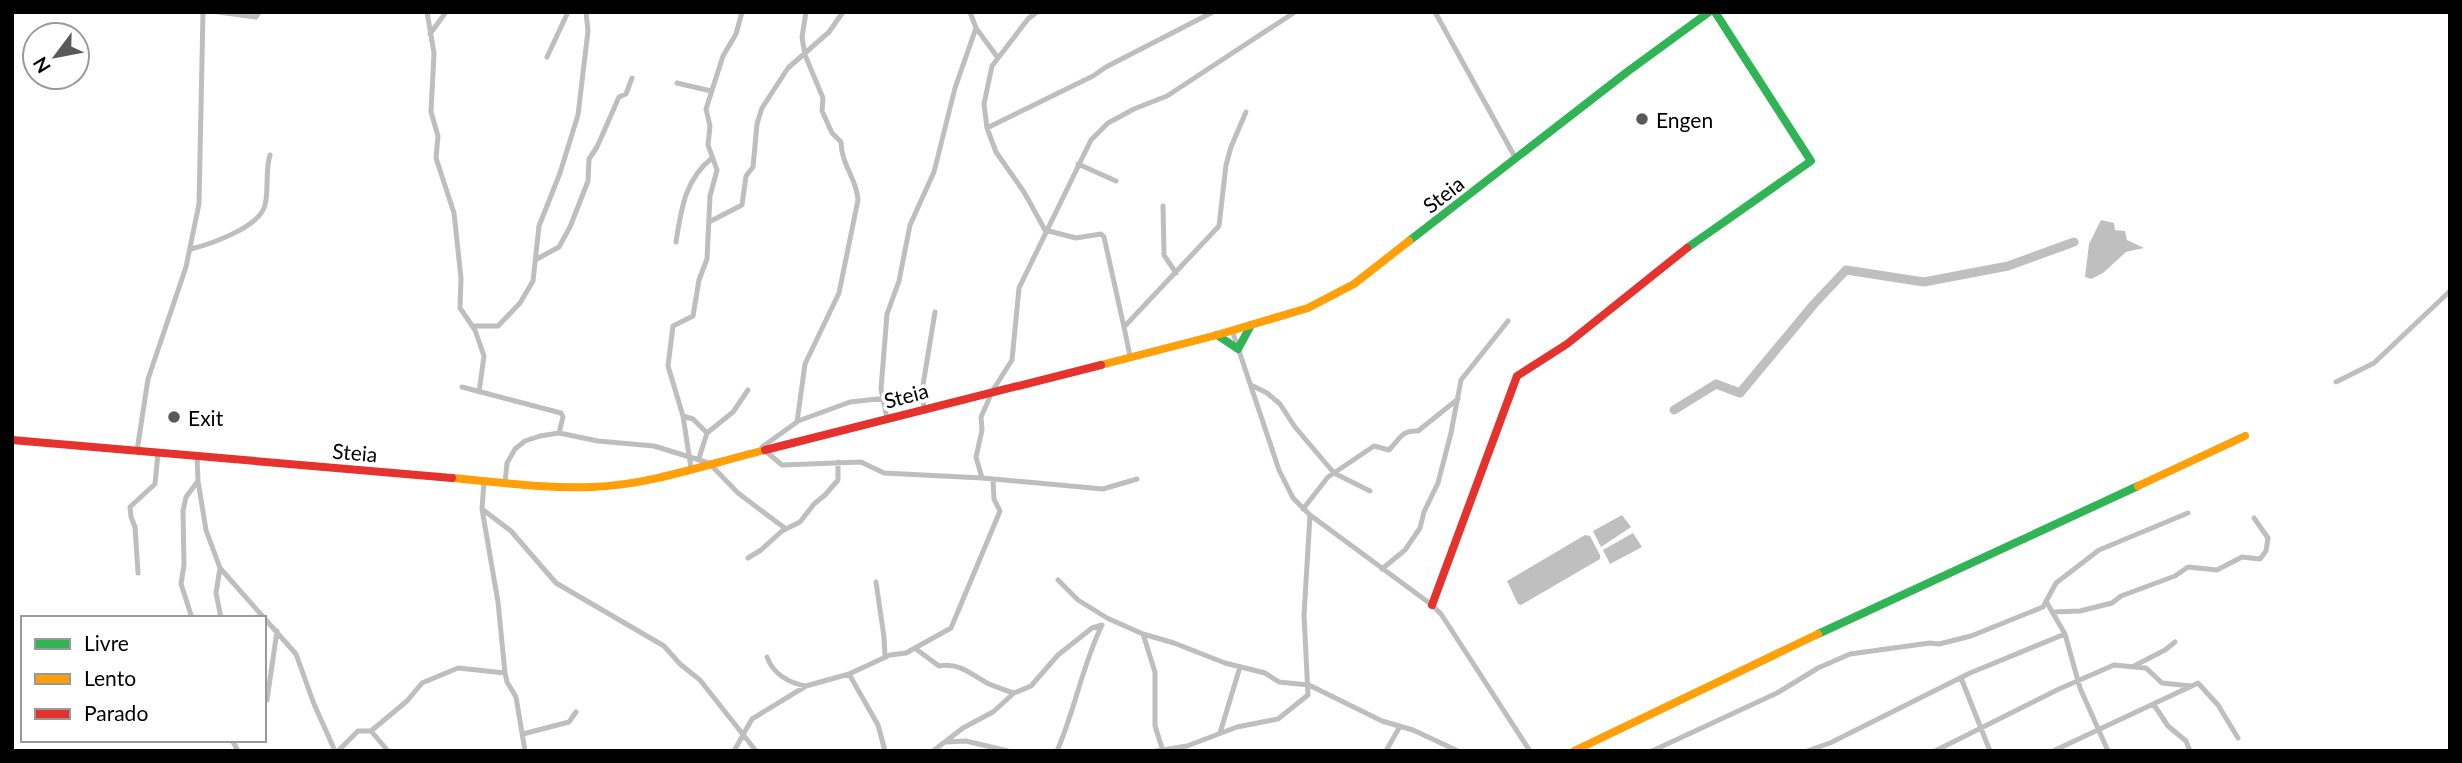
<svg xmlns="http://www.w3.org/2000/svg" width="2462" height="763" viewBox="0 0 2462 763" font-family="Lato,sans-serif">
<rect width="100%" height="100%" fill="#fff"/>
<path fill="#bfbfbf" d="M 2101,220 L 2114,223 L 2115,230 L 2125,231 L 2127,240 L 2144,248 L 2126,252 L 2103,273 L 2091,279 L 2085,277 L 2089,244 Z
M 1622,515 L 1631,527 L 1601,547 L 1593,531 Z
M 1633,533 L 1642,547 L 1610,564 L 1603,550 Z
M 1585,535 L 1590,536 L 1600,555 L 1600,559 L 1521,605 L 1518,604 L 1507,581 Z"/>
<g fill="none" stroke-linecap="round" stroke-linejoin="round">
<path stroke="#bfbfbf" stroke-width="9" d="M 1674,410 L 1716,384 L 1740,393 L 1814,304 L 1846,270 L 1924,282 L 2008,266 L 2074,242"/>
<path stroke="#bebebe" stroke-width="5" d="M 218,12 L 256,17 L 259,12
M 427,12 L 434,53 L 431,112 L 438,136 L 436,158 L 454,213 L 461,278 L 460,308 L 475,330 L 484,356 L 479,392
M 970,12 L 976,28 L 998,58
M 1037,12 L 1028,19 L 992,66 L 984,104 L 987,128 L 996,152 L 1024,192 L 1045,230 L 1076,238 L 1101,234 L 1104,237 L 1124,327
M 1435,12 L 1516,159
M 430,34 L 446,12
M 547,57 L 568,12
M 677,83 L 711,91
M 987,128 L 1093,76 L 1106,67 L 1213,12
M 1078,164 L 1116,181
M 1163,206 L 1164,255 L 1176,273
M 709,222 L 742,205 L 746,176 L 753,167 L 757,124 L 762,108 L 788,68 L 829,32 L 843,12
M 676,242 C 681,210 685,179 712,158
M 191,249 C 211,244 260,227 265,205 C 269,189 265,171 270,155
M 537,259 L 559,247 L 570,227 L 588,181 L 589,159 L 597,147 L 619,97 L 626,94 L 632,78
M 473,326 L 498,326 L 520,303 L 533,281 L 539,226 L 560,173 L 578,115 L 588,31 L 586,12
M 1232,330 L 1279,470 L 1293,498 L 1310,515 L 1432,605 L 1441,614 L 1530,751
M 1130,356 L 1124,327 L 1219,226 L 1226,165 L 1231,147 L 1246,112
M 2336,382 L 2374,363 L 2450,291
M 1251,385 L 1267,393 L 1280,404 L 1295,427 L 1334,473 L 1370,491
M 462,387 L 561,413 L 563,417 L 559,433
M 924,408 L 922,391 L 935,312
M 683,416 L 693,419 L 707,433
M 887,418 L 881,389 L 887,314 L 899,281 L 910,225 L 934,172 L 955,88 L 976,28
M 798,421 L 850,402 L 922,394
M 762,447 L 797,422 L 805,364 L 839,293 L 858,200 C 857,179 841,164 841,142 L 832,133 L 822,111 L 823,98 L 805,55 L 802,37 L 806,12
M 763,449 L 782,465 L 861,462 L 884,473 L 982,478 L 1103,489 L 1137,479
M 137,451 L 148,379 L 186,267 L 199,204 L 203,12
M 197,456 L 198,481 L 206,530 L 220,568 L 296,654 L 314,704 L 335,751
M 699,458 L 707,433 L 733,412 L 748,390
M 691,468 L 683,416 L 668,366 L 673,326 L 693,316 L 699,280 L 707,259 L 710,196 L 717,170 L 708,145 L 710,126 L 706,109 L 723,56 L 736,34 L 742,12
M 982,478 L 976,457 L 982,430 L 981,417 L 993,390 L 1012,360 L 1019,288 L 1091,140 L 1108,123 L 1134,109 L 1167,96 L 1295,12
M 484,482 L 482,509 L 498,602 L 505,673 L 507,682 L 516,697 L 525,751
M 505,483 L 507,463 L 515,449 L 525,441 L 540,436 L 559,433 L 598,441 L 654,446 L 709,463 L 738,493 L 786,529
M 482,509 L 511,531 L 556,583 L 664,646 L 680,664 L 700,680 L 756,751
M 1303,509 L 1328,477 L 1374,446 L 1389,450 C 1400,439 1401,430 1418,431 L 1458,399
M 748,558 L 761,550 L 782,531 L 800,522 L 814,504 L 825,495 L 838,480 L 838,462
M 220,568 L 216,593 L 221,618
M 1382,569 L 1405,550 L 1420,528 L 1424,512 L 1438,483 L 1451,433 L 1461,380 L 1508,321
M 138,573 L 135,527 L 131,517 L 130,507 L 155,484 L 158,453
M 1058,580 L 1078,600 L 1107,618 L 1143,634 L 1174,643 L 1225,663 L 1265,673 L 1279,682 L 1309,685 L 1382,721 L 1413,730 L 1458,751
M 876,582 L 884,637 L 885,657
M 2047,603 L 2065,634 L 2080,688 L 2108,751
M 2053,612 L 2080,611 L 2112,603 L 2121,596 L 2175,576 L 2188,567 L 2217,570 L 2242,557 L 2260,559 L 2266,551 L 2268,538 L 2254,518
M 192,618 L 181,584 L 184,565 L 183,511 L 186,497 L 198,481
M 1143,634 L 1155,672 L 1155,726 L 1162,748
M 916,649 L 939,666 C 958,662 971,674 987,683 C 995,687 1005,690 1014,693
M 767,657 C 773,674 789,683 806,686
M 2134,666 L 2165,650 L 2175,642
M 849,674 L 878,725 L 885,751
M 1961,678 L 1990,751
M 267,700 L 277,631
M 2154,705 L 2168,726 L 2186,741 L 2190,751
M 371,731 L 388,751
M 1220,733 L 1240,667
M 523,734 L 569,722 L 576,712
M 232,740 L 238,751
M 946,742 L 966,741 L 1008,751
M 338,751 L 358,731 L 371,731 L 407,701 L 422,683 L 458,668 L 505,673
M 734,751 L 752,719 L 806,686 L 849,674 L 890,655 L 906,653 L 951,628 L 1000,511 L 994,499 L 993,480
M 933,751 L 963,728 L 993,712 L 1014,693 L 1031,686 L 1058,655 L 1092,628 L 1102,625
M 1057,751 C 1075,710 1082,666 1102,625
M 1156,751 L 1187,746 L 1237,727 L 1278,719 L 1308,695 L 1304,615 L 1310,515
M 1386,751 L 1399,728
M 1652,751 L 1777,693 L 1818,668 L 1850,654 L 1930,643 L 1939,644 L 1971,636 L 2043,607 L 2056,583 L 2099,550 L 2188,513
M 1807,751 L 1830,743 L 1970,673 L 2065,634
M 1935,751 L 2059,689 L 2114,665 L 2146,668 L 2162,683 L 2191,686
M 2053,751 L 2198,683 L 2218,705 L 2238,738"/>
<path stroke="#30b455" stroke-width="8" d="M 1409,241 L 1627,72 L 1709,12
M 1687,248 L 1811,161 L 1715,12
M 1217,335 L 1238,349 L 1251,325
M 1818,634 L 2138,486"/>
<path stroke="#ff9f0a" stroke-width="8" d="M 1101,365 L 1217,335 L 1308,308 L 1354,284 L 1409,241
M 452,478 C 498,482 545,489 592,487 C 650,485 708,464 765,450
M 2138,486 L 2245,436
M 1574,751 L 1818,634"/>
<path stroke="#e5322d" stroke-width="8" d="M 12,440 L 452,478
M 765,450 L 1101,365
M 1432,605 L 1517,376 L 1567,344 L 1687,248"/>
</g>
<g fill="#595959" stroke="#fff" stroke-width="2.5">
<circle cx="1642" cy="119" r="7"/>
<circle cx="174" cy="417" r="7"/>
</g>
<g text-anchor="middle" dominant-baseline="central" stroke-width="7" stroke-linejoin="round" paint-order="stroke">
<g font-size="21" fill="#000" stroke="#fff" text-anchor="start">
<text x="1656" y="119">Engen</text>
<text x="188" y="417">Exit</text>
</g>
<g font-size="21" fill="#000" stroke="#fff">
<text transform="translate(1443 194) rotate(-38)">Steia</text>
<text transform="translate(906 395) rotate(-15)">Steia</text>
<text transform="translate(355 452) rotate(5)">Steia</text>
</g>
</g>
<rect width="2462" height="763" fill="none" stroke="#000000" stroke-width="28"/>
<rect x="21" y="616" width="245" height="126" fill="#ffffff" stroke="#999999" stroke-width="2"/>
<rect x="35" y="639" width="35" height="10" fill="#30b455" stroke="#999999" stroke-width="2"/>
<text x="84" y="651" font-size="21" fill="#000000">Livre</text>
<rect x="35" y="674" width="35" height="10" fill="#ff9f0a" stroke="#999999" stroke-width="2"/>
<text x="84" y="686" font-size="21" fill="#000000">Lento</text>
<rect x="35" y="709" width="35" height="10" fill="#e5322d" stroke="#999999" stroke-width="2"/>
<text x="84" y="721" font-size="21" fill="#000000">Parado</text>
<g transform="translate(56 56) rotate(238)"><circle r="33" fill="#ffffff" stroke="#999999" stroke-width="2"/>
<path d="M0-5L12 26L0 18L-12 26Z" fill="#595959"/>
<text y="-10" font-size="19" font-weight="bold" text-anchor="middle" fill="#000000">N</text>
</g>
</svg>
